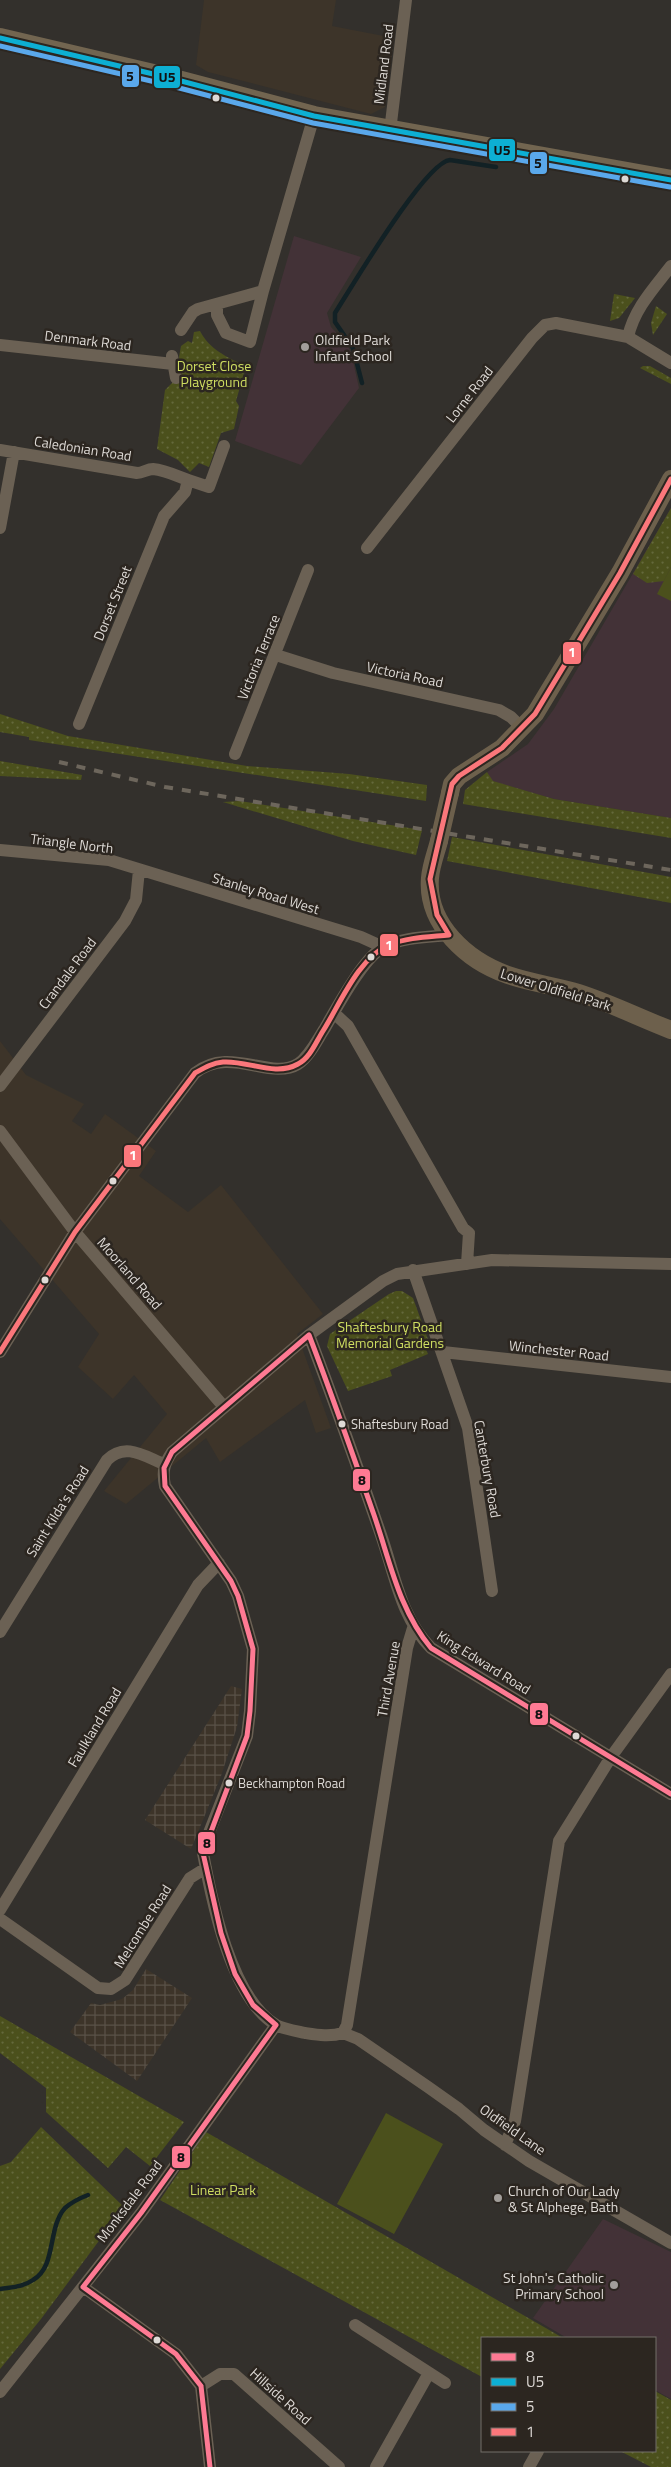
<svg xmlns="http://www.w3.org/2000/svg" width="671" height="2467" viewBox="0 0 671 2467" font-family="'Titillium Web',sans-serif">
<defs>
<pattern id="industrial-grid" width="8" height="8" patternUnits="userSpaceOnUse" patternTransform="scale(1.25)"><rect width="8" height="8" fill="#3d3429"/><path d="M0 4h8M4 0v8" fill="none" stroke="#595147"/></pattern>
<pattern id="green-dots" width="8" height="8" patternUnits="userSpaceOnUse" patternTransform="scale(1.25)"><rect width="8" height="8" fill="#4b501c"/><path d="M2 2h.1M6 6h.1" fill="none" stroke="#64693c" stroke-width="1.8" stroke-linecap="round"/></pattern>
</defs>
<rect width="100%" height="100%" fill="#33302c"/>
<path fill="#3d3429" d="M 204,0 L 336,0 L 332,26 L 394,38 L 385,107 L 371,114 L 208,72 L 196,65 Z
M 0,1041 L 26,1075 L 84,1104 L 72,1121 L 91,1134 L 105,1114 L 156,1151 L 139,1176 L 188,1212 L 221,1185 L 323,1314 L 297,1334 L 331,1428 L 316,1433 L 305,1400 L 220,1462 L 206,1438 L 126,1504 L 104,1491 L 167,1414 L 134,1375 L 113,1399 L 78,1367 L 99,1334 L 0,1219 Z"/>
<path fill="url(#industrial-grid)" d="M 231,1686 L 242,1689 L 237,1727 L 221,1776 L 191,1849 L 145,1820 Z
M 146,1969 L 192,1998 L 137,2081 L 70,2032 L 91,2003 L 100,2005 L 122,1999 L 133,1990 Z"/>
<path fill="#433237" d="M 294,236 L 361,257 L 327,313 L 331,327 L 345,342 L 351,352 L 359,388 L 301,465 L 235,441 Z
M 671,508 L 671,818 L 554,799 L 492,781 L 487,772 L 528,744 L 554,709 Z
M 603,2219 L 671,2252 L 671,2399 L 655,2390 L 655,2338 L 567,2338 L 533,2318 Z"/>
<path fill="url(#green-dots)" d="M 614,294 L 635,298 L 619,318 L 610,321 Z
M 656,306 L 667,314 L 653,335 L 651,323 Z
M 200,331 C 209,349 228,358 246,366 L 236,401 L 239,406 L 234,429 L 221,433 L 209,467 L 199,463 L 190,472 L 178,460 L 157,449 L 165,390 L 175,380 L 181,378 L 179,357 L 181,346 L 188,341 L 192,343 L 194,332 Z
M 643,366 L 650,366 L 671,378 L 671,384 L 640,368 Z
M 671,508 L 671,567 L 664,581 L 647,583 L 633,574 Z
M 0,714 L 68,736 L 247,766 L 349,774 L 427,785 L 426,801 L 29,740 L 29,737 L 0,732 Z
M 0,761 L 82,775 L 81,780 L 0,776 Z
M 487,772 L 493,781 L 554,799 L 671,818 L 671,838 L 463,804 L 465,790 Z
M 240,801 L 422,830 L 416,855 L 353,841 L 223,802 Z
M 452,837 L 671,877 L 671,903 L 447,861 Z
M 396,1291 L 402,1291 L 413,1298 L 430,1345 L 425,1347 L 428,1354 L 390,1370 L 392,1376 L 348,1391 L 327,1346 L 330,1334 L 389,1294 Z
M 0,2016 L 184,2122 L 150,2166 L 126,2147 L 108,2168 L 46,2112 L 46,2088 L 0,2053 Z
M 41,2127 L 124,2207 L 41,2319 L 0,2369 L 0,2166 L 11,2162 Z
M 206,2132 L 563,2338 L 482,2338 L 482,2377 L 160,2200 Z
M 655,2391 L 671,2400 L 671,2467 L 651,2467 L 620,2451 L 655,2451 Z"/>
<path fill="#4b501c" d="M 671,567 L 671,601 L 657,594 Z
M 386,2113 L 443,2144 L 394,2234 L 337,2204 Z"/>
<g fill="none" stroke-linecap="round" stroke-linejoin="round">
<path stroke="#122125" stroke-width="4.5" d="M 362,383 L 353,348 L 335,322 L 335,313 L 340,305 C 356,280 426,162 450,160 L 496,167
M 0,2289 C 12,2287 23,2287 33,2280 C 57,2266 47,2228 65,2208 C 72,2202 80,2198 88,2195"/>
<path stroke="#6b6154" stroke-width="12" d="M 390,131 L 406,0
M 217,304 L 217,315 L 226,333 L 250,342 L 263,291
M 181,330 L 193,312 L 198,309 L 263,291 L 314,116
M 628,337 C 634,309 654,288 671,266
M 0,345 L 173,364
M 172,356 L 176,378
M 0,450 L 137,473 C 143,473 147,469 153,469 C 165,470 177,476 188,480 L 185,492 L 164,516 L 79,724
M 188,480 L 209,487 L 224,446
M 0,528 L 14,452
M 367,548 L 532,338 L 545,325 L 556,323 L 628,337 L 671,363
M 276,655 L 333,673 L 499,710 L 511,717 L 523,729
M 235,754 L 308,570
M 0,850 L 109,860 L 361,937 L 383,947
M 334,1013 L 348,1026 L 463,1228 L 469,1233 L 467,1264
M 0,1086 L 125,921 L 136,900 L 139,870
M 0,1131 L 75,1232 L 224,1407
M 413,1270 L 468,1428 L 492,1591
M 309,1335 C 334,1401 358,1468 381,1535 C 395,1575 401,1618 431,1648 L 671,1794
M 0,1352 L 75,1232 L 195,1073 C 230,1045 270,1081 298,1064 C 310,1056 317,1040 325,1028 C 337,1007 363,959 382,948 C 401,937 428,937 449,935
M 443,1352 L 671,1377
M 413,1628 L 407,1648 L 347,2025 L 343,2033 C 330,2037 318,2035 305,2033 C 296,2031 284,2029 276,2025 C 231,1998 212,1902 203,1853 L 205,1843 L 247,1736 L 250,1711 L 253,1649 L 238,1596 L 231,1581 L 165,1486 C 162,1471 164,1464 172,1452 L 309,1335 L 383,1281 L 397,1274 L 492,1260 L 671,1264
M 0,1632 L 107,1460 C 125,1442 144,1456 164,1464
M 0,1910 L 198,1585 L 219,1563
M 0,1919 L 98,1988 L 111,1989 L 125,1980 L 190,1878 L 206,1868
M 343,2033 L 358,2039 L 428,2087 L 459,2109 L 484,2130 L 529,2161 L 671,2243
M 505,2145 L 515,2121 L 559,1841 L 611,1757 L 671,1674
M 83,2287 L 176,2354 L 201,2386
M 355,2325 L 445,2383
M 201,2386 L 220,2374 L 234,2374 L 339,2467
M 201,2386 L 210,2467
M 0,2392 L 141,2213 L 276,2025
M 376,2467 L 429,2373
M 529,2467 L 538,2451"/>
<path stroke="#6d604c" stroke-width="18" d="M 450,793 L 452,784 L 459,776 L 502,748 L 535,714 L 620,573 L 671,479
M 439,841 C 436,853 431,865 430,878 C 426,925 468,961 508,975 C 531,983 556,986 579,993 C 610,1003 640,1018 671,1030"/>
<path stroke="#726550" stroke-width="20" d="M 0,38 L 166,77 L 314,116 L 671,180"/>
<path stroke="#6d665c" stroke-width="4" stroke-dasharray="9 9" stroke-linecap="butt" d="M 59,762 L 165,787 L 671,870"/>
<path stroke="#6d604c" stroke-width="18" d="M 439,841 L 450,793"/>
<g stroke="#2c2620" stroke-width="9">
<path id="bus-1" d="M 309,1335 C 332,1395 353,1455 374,1515 C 390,1561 399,1610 431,1648 L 671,1794
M 276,2025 L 253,2005 L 235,1974 L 221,1933 L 203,1853 L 247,1736 L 250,1711 L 253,1649 L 238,1596 L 231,1581 L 165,1486 L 164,1468 L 172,1452 L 309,1335
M 83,2287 L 141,2213 L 276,2025
M 83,2287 L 176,2354 L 201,2386
M 201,2386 L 210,2467"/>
</g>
<g stroke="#2c2620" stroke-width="9">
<path id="bus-2" d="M 0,38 L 166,77 L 314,116 L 671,180"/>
</g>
<g stroke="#2c2620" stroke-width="9">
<path id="bus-3" d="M 0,46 L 164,84 L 313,123 L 670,187"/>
</g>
<g stroke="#2c2620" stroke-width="9">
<path id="bus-4" d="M 0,1352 L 75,1232 L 195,1073 C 204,1068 212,1063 223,1062 C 247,1060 275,1077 298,1064 C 310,1058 316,1042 323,1031 C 340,1004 359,957 389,945 C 408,937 429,937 449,935 L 437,915 L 430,879 L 452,784 L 459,776 L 502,748 L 535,714 L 620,573 L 671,479"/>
</g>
<use href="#bus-1" stroke="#fe7a93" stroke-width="5"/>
<use href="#bus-2" stroke="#0dafd3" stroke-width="5"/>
<use href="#bus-3" stroke="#5aa8eb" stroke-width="5"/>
<use href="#bus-4" stroke="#fb777b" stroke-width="5"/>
</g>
<g fill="#dedad6" stroke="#2c2620" stroke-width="2">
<circle cx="216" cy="98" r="4.5"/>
<circle cx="625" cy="179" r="4.5"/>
<circle cx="371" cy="957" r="4.5"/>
<circle cx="113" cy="1181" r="4.5"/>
<circle cx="45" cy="1280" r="4.5"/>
<circle cx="342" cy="1424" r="4.5"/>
<circle cx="576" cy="1736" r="4.5"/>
<circle cx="229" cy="1783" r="4.5"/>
<circle cx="157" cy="2340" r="4.5"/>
</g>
<g fill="#a29e9a" stroke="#2c2620" stroke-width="2">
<circle cx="305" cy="347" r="5"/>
<circle cx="498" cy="2198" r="5"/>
<circle cx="614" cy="2285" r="5"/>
</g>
<g text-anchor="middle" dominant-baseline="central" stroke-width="5" stroke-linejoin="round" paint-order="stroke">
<g font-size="13" fill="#dedad6" stroke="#2c2620" text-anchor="start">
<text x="351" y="1424">Shaftesbury Road</text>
<text x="238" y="1783">Beckhampton Road</text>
</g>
<g font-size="14" fill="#dedad6" stroke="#2c2620">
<text transform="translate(383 64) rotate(-83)">Midland Road</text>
<text transform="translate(88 340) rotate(7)">Denmark Road</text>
<text transform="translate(469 394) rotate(-52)">Lorne Road</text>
<text transform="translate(83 448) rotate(9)">Caledonian Road</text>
<text transform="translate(112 603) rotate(-68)">Dorset Street</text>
<text transform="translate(258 657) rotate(-68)">Victoria Terrace</text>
<text transform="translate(405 674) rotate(12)">Victoria Road</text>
<text transform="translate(72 843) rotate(7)">Triangle North</text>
<text transform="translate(266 893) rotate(17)">Stanley Road West</text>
<text transform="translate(67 973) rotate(-53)">Crandale Road</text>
<text transform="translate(556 989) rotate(17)">Lower Oldfield Park</text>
<text transform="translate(130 1273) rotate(49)">Moorland Road</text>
<text transform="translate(559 1350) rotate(6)">Winchester Road</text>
<text transform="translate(488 1469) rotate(80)">Canterbury Road</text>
<text transform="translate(57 1511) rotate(-58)">Saint Kilda's Road</text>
<text transform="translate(484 1662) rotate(32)">King Edward Road</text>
<text transform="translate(388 1679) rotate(-80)">Third Avenue</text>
<text transform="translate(94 1727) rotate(-59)">Faulkland Road</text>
<text transform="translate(142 1926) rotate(-58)">Melcombe Road</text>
<text transform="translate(513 2129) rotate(35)">Oldfield Lane</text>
<text transform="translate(129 2201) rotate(-53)">Monksdale Road</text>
<text transform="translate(281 2396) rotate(42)">Hillside Road</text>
</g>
<g font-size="14" fill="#dedad6" stroke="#2c2620" text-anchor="start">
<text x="315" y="339">Oldfield Park<tspan x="315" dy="16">Infant School</tspan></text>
<text x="508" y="2190">Church of Our Lady<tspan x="508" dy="16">&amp; St Alphege, Bath</tspan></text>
<text x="604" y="2277" text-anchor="end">St John's Catholic<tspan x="604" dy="16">Primary School</tspan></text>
</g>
<g font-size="14" fill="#cfde61" stroke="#2c2620">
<text x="214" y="365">Dorset Close<tspan x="214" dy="16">Playground</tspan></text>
<text x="390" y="1326">Shaftesbury Road<tspan x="390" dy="16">Memorial Gardens</tspan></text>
<text x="223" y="2189">Linear Park</text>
</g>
</g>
<g stroke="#2c2620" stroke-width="2">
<rect x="121" y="64" width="19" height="24" rx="5" fill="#5aa8eb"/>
<rect x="153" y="65" width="28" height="24" rx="5" fill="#0dafd3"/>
<rect x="488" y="138" width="28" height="24" rx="5" fill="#0dafd3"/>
<rect x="529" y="151" width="19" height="24" rx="5" fill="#5aa8eb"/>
<rect x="562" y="641" width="20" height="24" rx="5" fill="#fb777b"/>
<rect x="379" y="933" width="20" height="24" rx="5" fill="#fb777b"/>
<rect x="123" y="1144" width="19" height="24" rx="5" fill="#fb777b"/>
<rect x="352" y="1468" width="19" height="24" rx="5" fill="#fe7a93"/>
<rect x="529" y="1702" width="20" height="24" rx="5" fill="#fe7a93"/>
<rect x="197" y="1831" width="19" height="24" rx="5" fill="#fe7a93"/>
<rect x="171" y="2145" width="20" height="24" rx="5" fill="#fe7a93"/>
</g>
<g font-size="14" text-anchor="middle" font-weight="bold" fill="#fff">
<text x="572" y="657">1</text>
<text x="389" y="950">1</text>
<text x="133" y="1160">1</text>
</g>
<g font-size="14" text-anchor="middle" font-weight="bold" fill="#111">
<text x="130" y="81">5</text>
<text x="167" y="82">U5</text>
<text x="502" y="155">U5</text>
<text x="538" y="168">5</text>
<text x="362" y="1485">8</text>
<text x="539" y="1719">8</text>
<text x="207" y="1848">8</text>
<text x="181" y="2162">8</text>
</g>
<rect x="481" y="2337" width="175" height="115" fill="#2c2620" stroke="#736e69"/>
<rect x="491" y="2353" width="25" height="8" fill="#fe7a93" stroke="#736e69"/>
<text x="526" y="2362" font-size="15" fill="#dedad6">8</text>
<rect x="491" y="2378" width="25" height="8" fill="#0dafd3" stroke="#736e69"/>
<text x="526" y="2387" font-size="15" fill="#dedad6">U5</text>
<rect x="491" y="2403" width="25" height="8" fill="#5aa8eb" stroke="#736e69"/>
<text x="526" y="2412" font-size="15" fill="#dedad6">5</text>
<rect x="491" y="2428" width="25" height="8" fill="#fb777b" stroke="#736e69"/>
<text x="526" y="2437" font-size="15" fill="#dedad6">1</text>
</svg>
